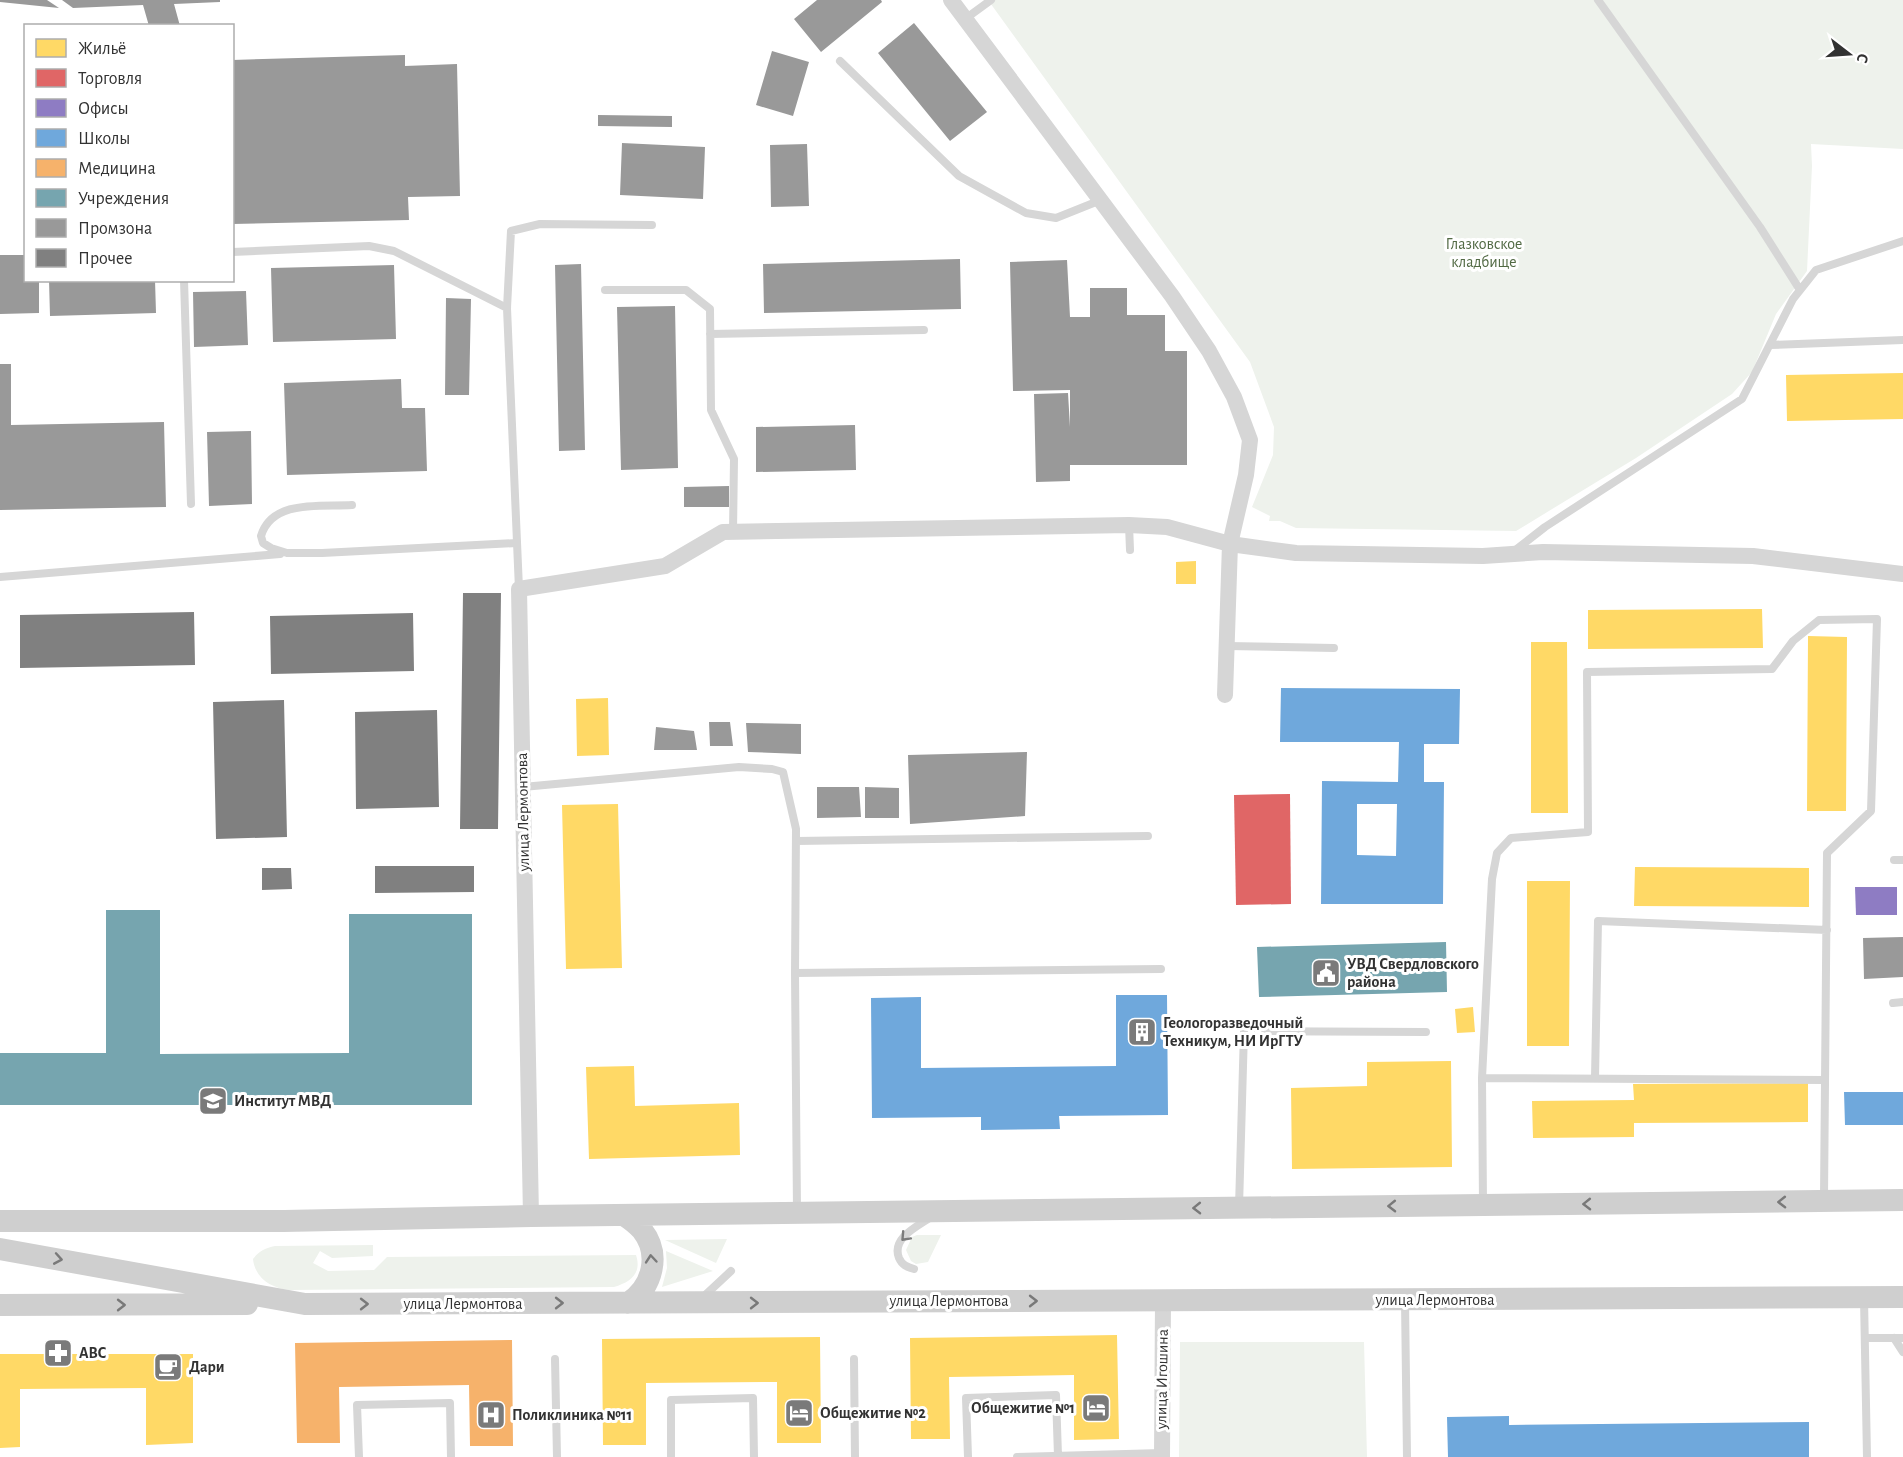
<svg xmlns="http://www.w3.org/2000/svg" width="1903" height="1457" viewBox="0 0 1903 1457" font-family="'Alegreya Sans',sans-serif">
<rect width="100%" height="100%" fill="#fff"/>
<path fill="#eef2ec" d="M 988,0 L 1903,0 L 1903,149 L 1811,144 L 1812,166 L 1807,271 L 1776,314 L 1752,372 L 1732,394 L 1636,458 L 1516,531 L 1296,528 L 1280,521 L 1269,521 L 1270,516 L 1252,507 L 1273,455 L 1274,427 L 1250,362 Z
M 917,1235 L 941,1235 L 928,1262 L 916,1264 L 911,1261 L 906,1250 L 912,1237 Z
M 727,1239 L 716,1263 L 665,1240 Z
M 373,1245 L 373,1256 L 332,1258 L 320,1251 L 313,1263 L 328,1271 L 374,1270 L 387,1257 L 636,1255 C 642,1273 631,1282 614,1287 L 289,1290 C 271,1288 255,1278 253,1259 C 259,1251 265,1248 275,1246 Z
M 666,1251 L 713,1271 L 662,1287 L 667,1268 Z
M 1180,1342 L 1364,1342 L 1367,1457 L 1179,1457 Z"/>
<path fill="#ffd966" d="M 1903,373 L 1903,419 L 1787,421 L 1786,375 Z
M 1196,561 L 1196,584 L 1176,584 L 1176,562 Z
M 1762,609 L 1763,648 L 1588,649 L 1588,610 Z
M 1808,636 L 1847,637 L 1846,811 L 1807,811 Z
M 1531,642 L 1567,642 L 1568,813 L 1531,813 Z
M 608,698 L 609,755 L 577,756 L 576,699 Z
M 618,804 L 622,968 L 566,969 L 562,805 Z
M 1635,867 L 1809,868 L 1809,907 L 1634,906 Z
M 1527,881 L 1570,881 L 1569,1046 L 1527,1046 Z
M 1473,1007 L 1475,1032 L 1457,1033 L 1455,1009 Z
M 1451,1061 L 1452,1167 L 1292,1169 L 1291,1088 L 1367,1086 L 1367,1062 Z
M 634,1066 L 635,1106 L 739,1103 L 740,1155 L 589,1159 L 586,1067 Z
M 1808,1083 L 1808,1122 L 1634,1123 L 1634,1137 L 1533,1138 L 1532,1101 L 1634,1100 L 1633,1084 Z
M 1117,1335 L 1119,1439 L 1074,1440 L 1074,1375 L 949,1377 L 950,1439 L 911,1439 L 910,1338 Z
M 820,1337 L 821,1443 L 777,1443 L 777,1382 L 646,1383 L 646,1445 L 603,1445 L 602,1339 Z
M 0,1354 L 193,1354 L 193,1443 L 146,1445 L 146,1388 L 20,1389 L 20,1447 L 0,1448 Z"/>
<path fill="#e06666" d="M 1290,794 L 1291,904 L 1236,905 L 1234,795 Z"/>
<path fill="#8e7cc3" d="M 1855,887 L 1897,887 L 1897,915 L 1856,915 Z"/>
<path fill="#6fa8dc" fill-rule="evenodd" d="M 1281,688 L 1460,689 L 1459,744 L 1424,744 L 1424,782 L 1444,782 L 1443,904 L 1321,904 L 1322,781 L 1398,782 L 1399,742 L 1280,742 ZM 1357,804 L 1397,804 L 1396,856 L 1357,855 Z
M 1116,995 L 1167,995 L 1168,1115 L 1059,1116 L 1060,1129 L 981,1130 L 981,1117 L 872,1118 L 871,998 L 921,997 L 921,1068 L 1116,1066 Z
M 1844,1092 L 1903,1092 L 1903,1125 L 1845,1125 Z
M 1509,1416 L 1509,1425 L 1809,1422 L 1809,1457 L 1448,1457 L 1447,1417 Z"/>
<path fill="#f6b26b" d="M 512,1340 L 513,1446 L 470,1446 L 469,1385 L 339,1387 L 340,1443 L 297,1443 L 295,1343 Z"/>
<path fill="#76a5af" d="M 106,910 L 160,910 L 160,1054 L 349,1053 L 349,914 L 472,914 L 472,1105 L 0,1105 L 0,1053 L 106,1053 Z
M 1446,942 L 1447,992 L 1259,997 L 1257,947 Z"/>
<path fill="#999" d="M 0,0 L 47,0 L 59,8 L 0,2 Z
M 62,0 L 220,0 L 220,2 L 174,4 L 180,26 L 149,26 L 143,5 L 73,8 Z
M 817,0 L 881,0 L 882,2 L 821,52 L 794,19 Z
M 914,23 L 987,112 L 950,141 L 878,53 Z
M 772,51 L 809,62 L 793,116 L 756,105 Z
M 405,55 L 405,66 L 457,64 L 460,196 L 408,197 L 409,220 L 232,224 L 232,60 Z
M 598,115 L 672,116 L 672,127 L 598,126 Z
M 622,143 L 705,147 L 703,199 L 620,195 Z
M 807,144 L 809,206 L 771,207 L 770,145 Z
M 0,255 L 26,255 L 26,280 L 39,280 L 39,313 L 0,314 Z
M 960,259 L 961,309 L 764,313 L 763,264 Z
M 1067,260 L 1070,317 L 1090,317 L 1090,288 L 1127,288 L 1127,315 L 1165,315 L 1165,351 L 1187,351 L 1187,465 L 1070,465 L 1070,481 L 1036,482 L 1034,394 L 1068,393 L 1070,427 L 1070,390 L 1013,391 L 1010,262 Z
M 581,264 L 585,450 L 559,451 L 555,265 Z
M 394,265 L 396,339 L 273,342 L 271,268 Z
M 49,280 L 155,280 L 156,313 L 50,316 Z
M 246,291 L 248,345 L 194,347 L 193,292 Z
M 446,298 L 471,299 L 469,395 L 445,395 Z
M 675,306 L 678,468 L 621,470 L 617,307 Z
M 0,364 L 11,364 L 11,425 L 164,422 L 166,507 L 0,510 Z
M 401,379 L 402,408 L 425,408 L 427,471 L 287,475 L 284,383 Z
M 855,425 L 856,470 L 756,472 L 756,427 Z
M 251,431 L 252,504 L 209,506 L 207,432 Z
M 729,486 L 729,507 L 684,507 L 684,487 Z
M 709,722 L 730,722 L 733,746 L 710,746 Z
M 746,723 L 801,724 L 801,754 L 748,752 Z
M 656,727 L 694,731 L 697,750 L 654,750 Z
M 1027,752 L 1025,816 L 910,824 L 908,755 Z
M 817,787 L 859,787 L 861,817 L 817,818 Z
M 865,787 L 899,788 L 899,818 L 865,818 Z
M 1903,937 L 1903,977 L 1864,979 L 1863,938 Z"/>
<path fill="#808080" d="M 463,593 L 501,593 L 498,829 L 460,829 Z
M 194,612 L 195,665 L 20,668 L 20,615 Z
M 413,613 L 414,671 L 271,674 L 270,616 Z
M 284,700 L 287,837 L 216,839 L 213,702 Z
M 437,710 L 439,807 L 356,809 L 355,712 Z
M 375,866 L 474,866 L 474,892 L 375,893 Z
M 262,868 L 291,868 L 292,889 L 262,890 Z"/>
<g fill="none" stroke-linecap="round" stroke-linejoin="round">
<path stroke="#d6d6d6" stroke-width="8" d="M 1598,0 L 1760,227 L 1800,290
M 965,19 L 991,0
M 840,61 L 959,176 L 1026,213 L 1056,218 L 1101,200
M 232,252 L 369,246 L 394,251 L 507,308
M 184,280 L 191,504
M 605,290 L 686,290 L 710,309 L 711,410 L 734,459 L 733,532
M 710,334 L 924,330
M 1770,345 L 1903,340
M 352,505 C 321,507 272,499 261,536 L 263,543 L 271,548 L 287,553 L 322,553 L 517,543
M 1129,525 L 1130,550
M 1513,552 L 1545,527 L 1742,399 L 1793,299 L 1816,270 L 1903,241
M 0,577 L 280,554
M 519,589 L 507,308 L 511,231 L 540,224 L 652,225
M 1227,646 L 1334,648
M 523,787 L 739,767 L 772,769 L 783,772 L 796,829 L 795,973 L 797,1212
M 796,841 L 1148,836
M 1894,860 L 1903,860
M 795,973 L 1161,969
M 1893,1003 L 1903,1002
M 1482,1078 L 1825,1080
M 1595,1078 L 1598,921 L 1827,930
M 1483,1205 L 1482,1078 L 1492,879 L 1497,853 L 1511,838 L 1588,832 L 1587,672 L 1772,669 L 1793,641 L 1819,620 L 1877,619 L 1871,811 L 1827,853 L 1824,1198
M 1239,1207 L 1244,1031 L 1426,1032
M 914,1269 C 907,1267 902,1265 899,1258 C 891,1238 918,1226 931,1217
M 1864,1298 L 1867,1457
M 701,1299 L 731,1271
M 1405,1301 L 1407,1457
M 1865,1338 L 1903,1338
M 1894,1338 L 1903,1352
M 555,1359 L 557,1457
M 854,1359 L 855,1457
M 359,1457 L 357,1405 L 450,1403 L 451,1457
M 671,1457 L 671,1400 L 753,1398 L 754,1457
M 968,1457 L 966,1398 L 1056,1395 L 1058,1456
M 1017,1457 L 1162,1453"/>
<path stroke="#d6d6d6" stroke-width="16" d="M 951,0 L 1172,296 L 1209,351 L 1234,397 L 1250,440 L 1246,475 L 1230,544 L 1225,695
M 531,1216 L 519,589 L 665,566 L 723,532 L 1129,525 L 1167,527 L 1230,544 L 1296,553 L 1483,556 L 1543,552 L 1753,556 L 1903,574
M 1162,1457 L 1163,1300"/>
<path stroke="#cfcfcf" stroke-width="22" d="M 624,1215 C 630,1219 637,1224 642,1230 C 661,1254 653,1287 628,1303
M 0,1221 L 284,1221 L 531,1216 L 1903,1200
M 0,1249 L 305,1304 L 1903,1297
M 0,1305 L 247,1304"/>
</g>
<defs><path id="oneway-chevron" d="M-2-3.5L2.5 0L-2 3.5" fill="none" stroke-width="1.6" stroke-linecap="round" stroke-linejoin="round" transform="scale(1.5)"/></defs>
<g stroke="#797979">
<use href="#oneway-chevron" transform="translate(1782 1202) rotate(179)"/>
<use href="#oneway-chevron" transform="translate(1587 1204) rotate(179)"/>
<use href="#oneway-chevron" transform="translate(1392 1206) rotate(179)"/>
<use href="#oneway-chevron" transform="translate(1197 1208) rotate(179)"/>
<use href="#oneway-chevron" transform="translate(58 1259) rotate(10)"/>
<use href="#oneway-chevron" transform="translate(651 1259) rotate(-95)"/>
<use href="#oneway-chevron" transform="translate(1033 1301)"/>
<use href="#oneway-chevron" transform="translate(559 1303)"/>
<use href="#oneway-chevron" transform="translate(754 1303)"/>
<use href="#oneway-chevron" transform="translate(364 1304)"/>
<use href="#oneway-chevron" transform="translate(121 1305)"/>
</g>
<use stroke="#7c7c7c" href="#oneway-chevron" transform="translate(905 1237) rotate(133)"/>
<defs>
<g id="civic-square" transform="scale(1.5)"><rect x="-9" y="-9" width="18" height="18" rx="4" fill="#7a7a7a" stroke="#fff"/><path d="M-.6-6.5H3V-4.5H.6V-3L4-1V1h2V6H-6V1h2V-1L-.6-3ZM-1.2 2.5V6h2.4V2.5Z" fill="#fff"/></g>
<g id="building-square" transform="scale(1.5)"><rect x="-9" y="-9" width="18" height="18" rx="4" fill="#7a7a7a" stroke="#fff"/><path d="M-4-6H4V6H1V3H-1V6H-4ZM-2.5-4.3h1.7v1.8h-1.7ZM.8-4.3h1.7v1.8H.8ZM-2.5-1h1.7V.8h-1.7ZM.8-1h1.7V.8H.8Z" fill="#fff"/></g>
<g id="university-square" transform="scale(1.5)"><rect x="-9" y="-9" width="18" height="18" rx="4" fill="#7a7a7a" stroke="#fff"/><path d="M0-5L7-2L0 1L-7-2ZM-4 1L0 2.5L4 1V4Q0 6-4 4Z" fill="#fff"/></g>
<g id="pharmacy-square" transform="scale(1.5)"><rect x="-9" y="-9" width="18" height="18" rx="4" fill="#7a7a7a" stroke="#fff"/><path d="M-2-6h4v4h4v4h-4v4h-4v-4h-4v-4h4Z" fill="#fff"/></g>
<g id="cafe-square" transform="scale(1.5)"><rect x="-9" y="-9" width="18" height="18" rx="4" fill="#7a7a7a" stroke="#fff"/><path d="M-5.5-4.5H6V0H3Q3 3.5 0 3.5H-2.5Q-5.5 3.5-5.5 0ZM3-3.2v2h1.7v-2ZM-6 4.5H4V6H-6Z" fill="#fff"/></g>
<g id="hotel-square" transform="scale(1.5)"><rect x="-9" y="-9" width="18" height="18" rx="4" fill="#7a7a7a" stroke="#fff"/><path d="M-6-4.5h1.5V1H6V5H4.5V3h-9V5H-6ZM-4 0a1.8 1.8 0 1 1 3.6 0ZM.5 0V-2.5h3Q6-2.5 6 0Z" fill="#fff"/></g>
<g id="hospital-square" transform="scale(1.5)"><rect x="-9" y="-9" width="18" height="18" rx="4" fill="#7a7a7a" stroke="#fff"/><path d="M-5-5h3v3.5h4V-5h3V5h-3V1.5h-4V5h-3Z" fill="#fff"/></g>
</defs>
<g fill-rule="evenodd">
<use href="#civic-square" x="1326" y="973"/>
<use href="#building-square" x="1142" y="1032"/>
<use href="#university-square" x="213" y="1101"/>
<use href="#pharmacy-square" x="58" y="1353"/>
<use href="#cafe-square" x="168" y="1367"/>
<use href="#hotel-square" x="1096" y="1408"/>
<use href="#hotel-square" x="799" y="1413"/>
<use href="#hospital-square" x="491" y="1415"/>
</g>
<g text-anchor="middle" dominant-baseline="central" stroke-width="6" stroke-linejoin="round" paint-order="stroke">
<g font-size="16" fill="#526a44" stroke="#fff">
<text x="1484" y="244">Глазковское<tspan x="1484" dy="18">кладбище</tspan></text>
</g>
<g font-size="16" fill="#323232" stroke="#fff">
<text transform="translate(523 812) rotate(-91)">улица Лермонтова</text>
<text x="1435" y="1300">улица Лермонтова</text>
<text x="949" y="1301">улица Лермонтова</text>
<text x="463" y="1304">улица Лермонтова</text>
<text transform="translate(1162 1379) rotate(-89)">улица Игошина</text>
</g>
<g font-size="16" font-weight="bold" fill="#323232" stroke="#fff" text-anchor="start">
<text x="1347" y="964">УВД Свердловского<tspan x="1347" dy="18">района</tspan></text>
<text x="1163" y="1023">Геологоразведочный<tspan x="1163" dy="18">Техникум, НИ ИрГТУ</tspan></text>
<text x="234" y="1101">Институт МВД</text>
<text x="79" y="1353">ABC</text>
<text x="189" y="1367">Дари</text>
<text x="1075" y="1408" text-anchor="end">Общежитие №1</text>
<text x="820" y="1413">Общежитие №2</text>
<text x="512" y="1415">Поликлиника №11</text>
</g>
</g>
<rect x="24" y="24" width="210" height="258" fill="#ffffff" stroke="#adadad" stroke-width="1.5"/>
<rect x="36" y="39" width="30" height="18" fill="#ffd966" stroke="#adadad" stroke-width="1.5"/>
<text x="78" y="54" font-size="18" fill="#323232">Жильё</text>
<rect x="36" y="69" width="30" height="18" fill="#e06666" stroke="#adadad" stroke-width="1.5"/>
<text x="78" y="84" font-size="18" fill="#323232">Торговля</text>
<rect x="36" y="99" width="30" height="18" fill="#8e7cc3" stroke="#adadad" stroke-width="1.5"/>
<text x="78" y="114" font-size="18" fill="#323232">Офисы</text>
<rect x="36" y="129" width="30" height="18" fill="#6fa8dc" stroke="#adadad" stroke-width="1.5"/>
<text x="78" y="144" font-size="18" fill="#323232">Школы</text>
<rect x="36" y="159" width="30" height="18" fill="#f6b26b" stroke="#adadad" stroke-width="1.5"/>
<text x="78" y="174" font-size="18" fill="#323232">Медицина</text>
<rect x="36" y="189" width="30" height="18" fill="#76a5af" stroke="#adadad" stroke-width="1.5"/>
<text x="78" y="204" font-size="18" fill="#323232">Учреждения</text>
<rect x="36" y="219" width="30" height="18" fill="#999999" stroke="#adadad" stroke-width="1.5"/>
<text x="78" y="234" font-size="18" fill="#323232">Промзона</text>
<rect x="36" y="249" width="30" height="18" fill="#808080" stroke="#adadad" stroke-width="1.5"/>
<text x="78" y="264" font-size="18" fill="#323232">Прочее</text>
<g transform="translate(1849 54) rotate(107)" stroke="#ffffff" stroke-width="4.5" paint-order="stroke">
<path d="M0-4.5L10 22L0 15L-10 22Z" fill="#323232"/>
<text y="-9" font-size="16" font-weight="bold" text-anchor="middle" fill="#323232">С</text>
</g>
</svg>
